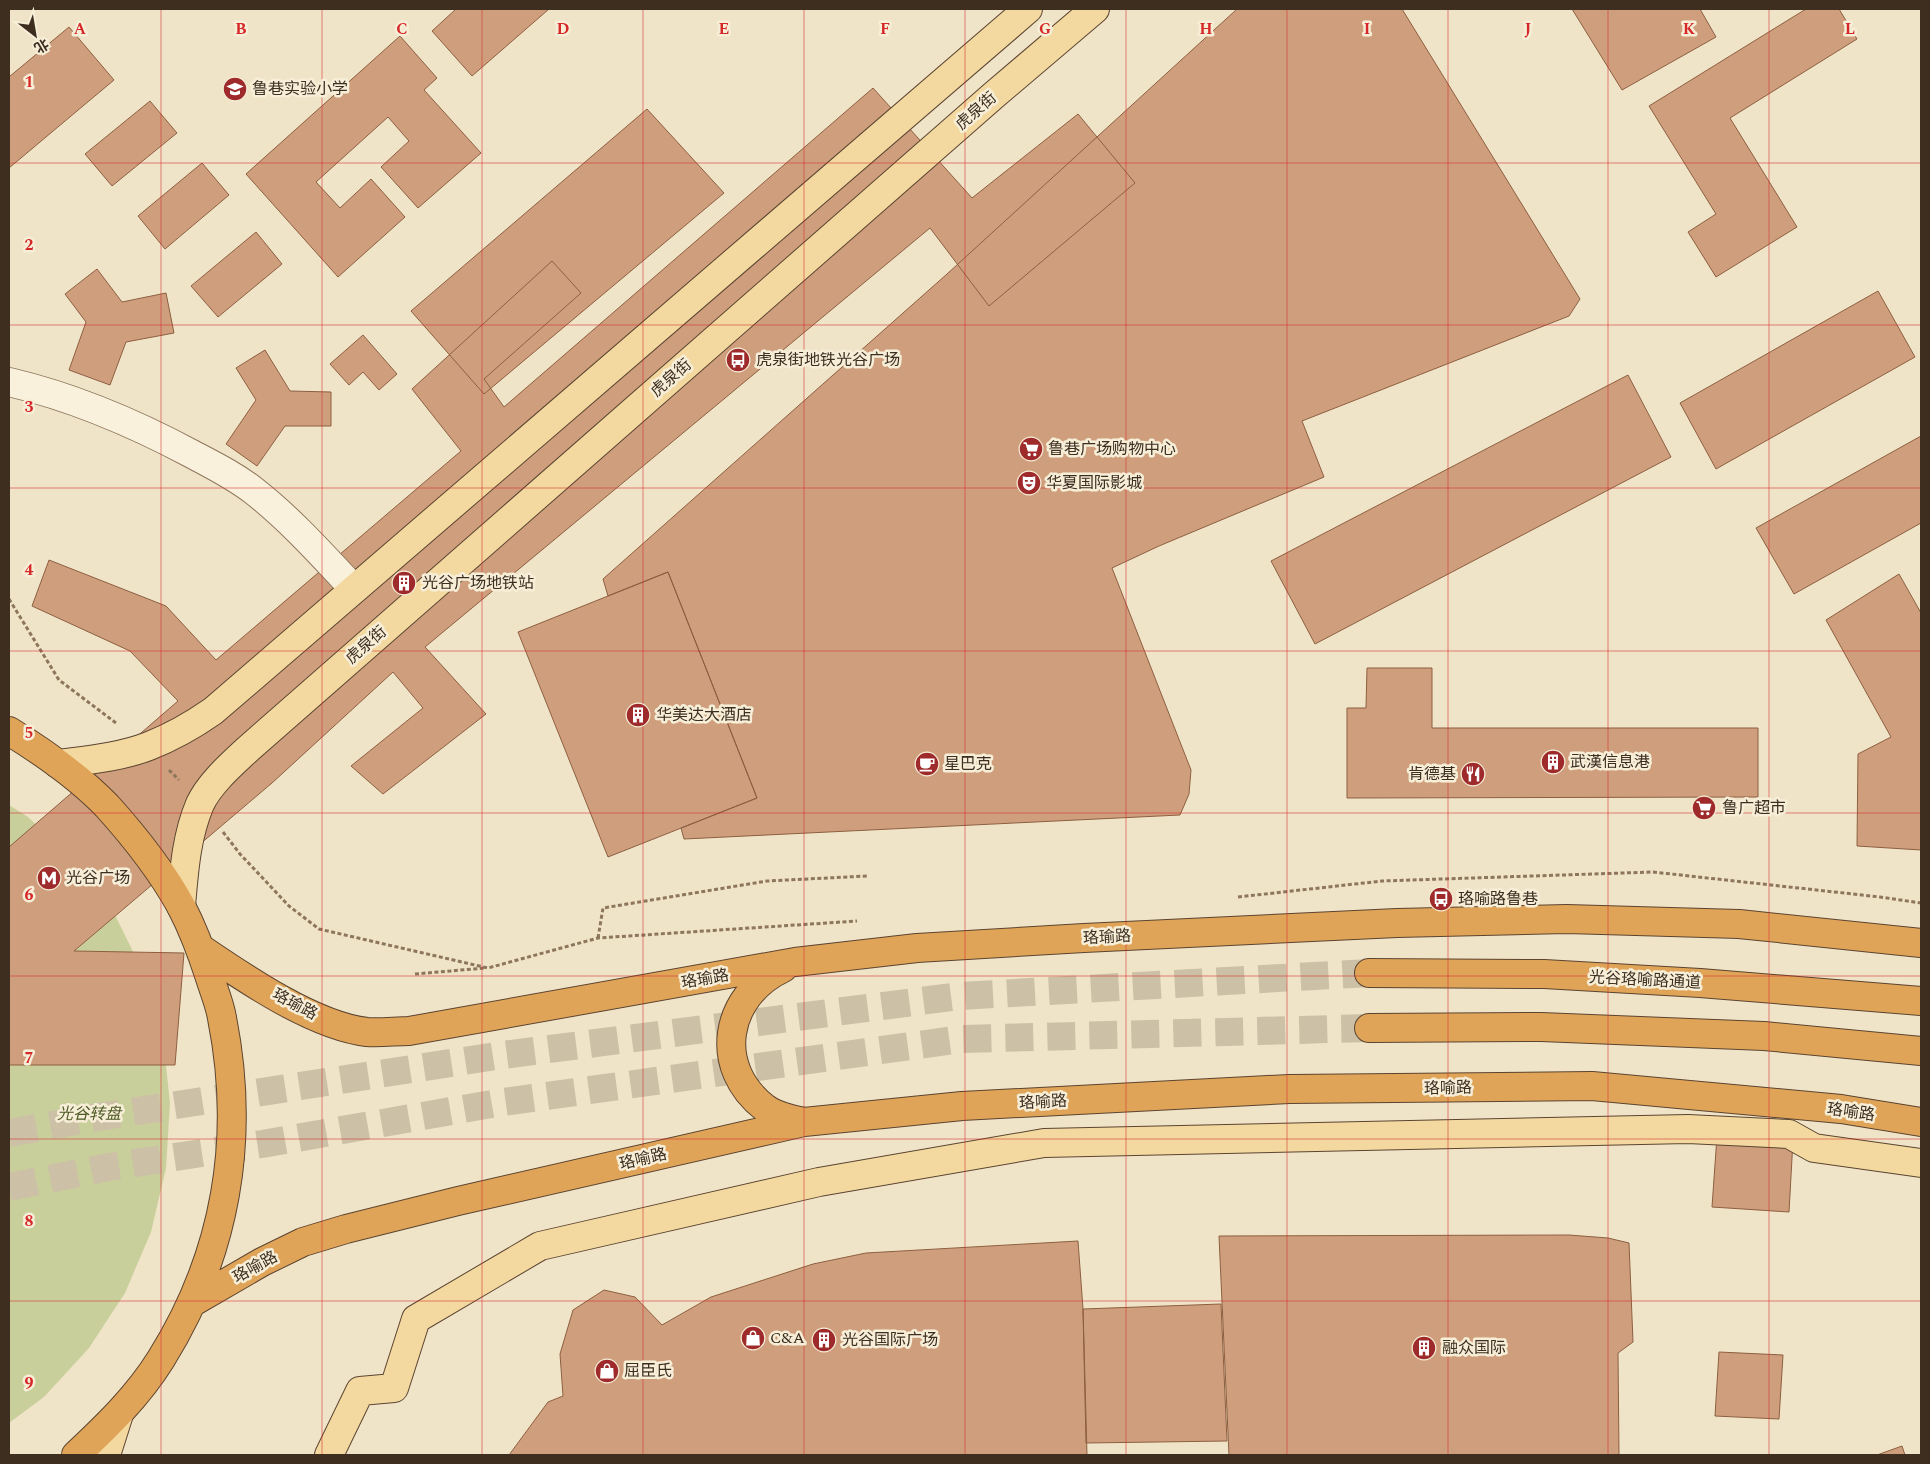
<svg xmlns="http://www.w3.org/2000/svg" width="1930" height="1464" viewBox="0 0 1930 1464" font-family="Spectral,'Noto Sans SC',serif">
<rect width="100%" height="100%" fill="#f0e4c8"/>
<path fill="#c9cf9b" d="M 9,805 L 28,817 L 76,863 L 115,915 L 144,974 L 163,1038 L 170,1103 L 166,1168 L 151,1232 L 125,1293 L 89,1348 L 44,1397 L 9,1423 Z"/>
<path fill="#cf9f7d" stroke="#8d5f41" d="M 456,9 L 549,9 L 472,76 L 432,31 Z
M 1237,9 L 1402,9 L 1580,299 L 1569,316 L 1302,421 L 1324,477 L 1159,546 L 1112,568 L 1191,770 L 1189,794 L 1180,815 L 684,839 L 681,828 L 757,798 L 668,572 L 608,596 L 603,579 L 947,274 Z
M 1572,9 L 1700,9 L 1716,37 L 1622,90 Z
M 1806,9 L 1839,9 L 1857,39 L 1730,118 L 1797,227 L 1716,277 L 1688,232 L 1716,214 L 1649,106 Z
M 69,27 L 114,80 L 9,168 L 9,77 Z
M 400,36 L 437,78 L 424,90 L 481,153 L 418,208 L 381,167 L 409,141 L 388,117 L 316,182 L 340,208 L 371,179 L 405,217 L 338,277 L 246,174 Z
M 873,88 L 972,198 L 1078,114 L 1135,183 L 989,306 L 930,228 L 425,647 L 486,714 L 383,794 L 351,766 L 423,708 L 393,672 L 272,783 L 74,951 L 184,953 L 175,1065 L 9,1065 L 9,847 L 178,701 L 130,651 L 32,606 L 49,560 L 166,606 L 216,660 L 461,451 L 412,389 L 552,261 L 581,293 L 484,379 L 504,407 Z
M 150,101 L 177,133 L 112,186 L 85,154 Z
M 647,109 L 724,193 L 484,394 L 411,311 Z
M 202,163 L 229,195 L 165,249 L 138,216 Z
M 256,232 L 282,264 L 218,317 L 191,286 Z
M 97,269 L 122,302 L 166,293 L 174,333 L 126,342 L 110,385 L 69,370 L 86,322 L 65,294 Z
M 1878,291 L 1915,357 L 1716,469 L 1680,403 Z
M 363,335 L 397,374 L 379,390 L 363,372 L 349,385 L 330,364 Z
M 265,350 L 290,391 L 331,392 L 331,426 L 285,426 L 257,466 L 226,444 L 256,400 L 236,368 Z
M 1628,375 L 1671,457 L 1315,644 L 1271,561 Z
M 1921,436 L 1921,523 L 1794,594 L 1756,528 Z
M 668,572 L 757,798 L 608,857 L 518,632 Z
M 1899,574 L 1921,613 L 1921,850 L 1857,846 L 1858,754 L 1891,737 L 1826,620 Z
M 1367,668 L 1432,668 L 1432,728 L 1758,728 L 1758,797 L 1347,798 L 1347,708 L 1366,708 Z
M 1717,1136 L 1793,1140 L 1789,1212 L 1712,1207 Z
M 1569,1235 L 1608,1238 L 1629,1243 L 1633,1342 L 1618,1353 L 1619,1455 L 1229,1455 L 1219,1236 Z
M 1078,1241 L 1083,1309 L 1087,1455 L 509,1455 L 548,1402 L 563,1396 L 560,1354 L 573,1310 L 604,1290 L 635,1297 L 662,1325 L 711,1297 L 813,1264 L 866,1253 Z
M 1221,1304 L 1227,1441 L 1086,1443 L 1083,1309 Z
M 1719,1352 L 1783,1355 L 1779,1419 L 1715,1416 Z
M 1902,1446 L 1905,1455 L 1877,1455 Z"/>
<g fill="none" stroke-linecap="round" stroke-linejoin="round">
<path stroke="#ccc0a6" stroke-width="28" stroke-dasharray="28 14" stroke-linecap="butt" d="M 9,1133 L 98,1117 L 503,1055 L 960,996 L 1369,973
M 9,1187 L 109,1167 L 262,1144 L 503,1102 L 962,1039 L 1369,1028"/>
<g stroke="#8d765c" stroke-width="30">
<path id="minor" d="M 9,382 C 73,397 134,423 192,454 C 213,465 235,476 254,491 C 291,520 322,555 354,589"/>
</g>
<g stroke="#5b4430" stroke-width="30">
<path id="major" d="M 58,764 C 88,760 121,757 149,746 C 172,737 193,725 213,711 L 1028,9
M 181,906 C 184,872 186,837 200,804 C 210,783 231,765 248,749 L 994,95 L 1095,9
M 106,1455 L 119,1414
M 329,1455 L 360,1391 L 394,1388 L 416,1319 L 540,1246 L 819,1182 L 1044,1143 L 1688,1129 L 1789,1134 L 1814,1148 L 1921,1163"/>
</g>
<g stroke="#5b4430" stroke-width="30">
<path id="highway" d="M 9,731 C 43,752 79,777 107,806 C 135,837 161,870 181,906 C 193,929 202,953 210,978 C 214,991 220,1005 222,1018 C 246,1139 226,1255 161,1359 C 138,1396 107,1426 76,1455
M 200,948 C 244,978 314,1026 367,1032 C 381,1033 396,1031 409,1031 L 795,962 L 917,948 L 1084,938 L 1397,923 L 1567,919 L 1739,924 L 1921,943
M 783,968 C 724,996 712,1067 765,1108 C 776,1116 790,1119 804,1122
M 1369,973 L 1544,974 L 1700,983 L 1921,1001
M 1369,1028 L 1541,1027 L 1764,1036 L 1921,1051
M 193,1302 L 262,1262 L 303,1242 L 346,1229 L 458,1201 L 804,1122 L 962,1106 L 1289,1089 L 1592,1086 L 1841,1109 L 1921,1122"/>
</g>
<path stroke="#8d765c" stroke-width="3" stroke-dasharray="4 2.5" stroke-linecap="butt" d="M 9,599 L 59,680 L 116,723
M 169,770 L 179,780
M 223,832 L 240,854 L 289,906 L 319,929 L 488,968 L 598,938 L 857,921
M 1238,897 L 1382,881 L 1653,872 L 1880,897 L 1921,903
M 598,938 L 603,908 L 767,881 L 867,876
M 415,974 L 485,968"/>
<use href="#minor" stroke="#faf1dc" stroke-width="28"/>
<use href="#major" stroke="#f3d9a0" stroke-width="28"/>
<use href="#highway" stroke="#e0a458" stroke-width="28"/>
</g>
<path fill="none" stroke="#d62828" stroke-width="1" stroke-opacity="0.55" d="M 161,9 L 161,1455M 322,9 L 322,1455M 482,9 L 482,1455M 643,9 L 643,1455M 804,9 L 804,1455M 965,9 L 965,1455M 1126,9 L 1126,1455M 1287,9 L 1287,1455M 1448,9 L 1448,1455M 1608,9 L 1608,1455M 1769,9 L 1769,1455M 9,163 L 1921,163M 9,325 L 1921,325M 9,488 L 1921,488M 9,651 L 1921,651M 9,813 L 1921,813M 9,976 L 1921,976M 9,1139 L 1921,1139M 9,1301 L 1921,1301"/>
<defs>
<g id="school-disc" transform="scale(1.25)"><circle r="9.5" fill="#9e2a2b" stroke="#f7eed8"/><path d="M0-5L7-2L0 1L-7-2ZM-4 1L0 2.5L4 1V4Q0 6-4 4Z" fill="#fff"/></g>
<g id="bus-disc" transform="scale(1.25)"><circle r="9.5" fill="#9e2a2b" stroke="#f7eed8"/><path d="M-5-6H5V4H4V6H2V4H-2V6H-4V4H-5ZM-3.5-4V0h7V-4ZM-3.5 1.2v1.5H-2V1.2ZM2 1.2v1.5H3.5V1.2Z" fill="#fff"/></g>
<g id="supermarket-disc" transform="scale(1.25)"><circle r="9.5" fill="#9e2a2b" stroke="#f7eed8"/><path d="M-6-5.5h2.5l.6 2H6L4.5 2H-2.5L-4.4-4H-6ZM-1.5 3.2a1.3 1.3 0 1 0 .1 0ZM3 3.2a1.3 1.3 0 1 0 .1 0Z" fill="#fff"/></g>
<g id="theatre-disc" transform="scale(1.25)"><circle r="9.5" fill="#9e2a2b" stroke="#f7eed8"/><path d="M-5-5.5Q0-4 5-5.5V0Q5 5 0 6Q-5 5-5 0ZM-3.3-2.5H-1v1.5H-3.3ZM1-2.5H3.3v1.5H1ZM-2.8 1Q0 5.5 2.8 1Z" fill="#fff"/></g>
<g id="building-disc" transform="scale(1.25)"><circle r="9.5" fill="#9e2a2b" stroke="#f7eed8"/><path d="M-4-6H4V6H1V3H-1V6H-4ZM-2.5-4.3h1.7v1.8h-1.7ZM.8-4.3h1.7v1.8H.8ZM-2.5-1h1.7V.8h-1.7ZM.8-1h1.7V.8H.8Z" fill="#fff"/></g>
<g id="cafe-disc" transform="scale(1.25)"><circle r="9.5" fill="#9e2a2b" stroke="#f7eed8"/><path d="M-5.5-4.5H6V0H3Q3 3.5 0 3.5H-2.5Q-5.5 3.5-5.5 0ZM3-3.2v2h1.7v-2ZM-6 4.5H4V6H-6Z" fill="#fff"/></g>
<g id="restaurant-disc" transform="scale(1.25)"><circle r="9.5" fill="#9e2a2b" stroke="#f7eed8"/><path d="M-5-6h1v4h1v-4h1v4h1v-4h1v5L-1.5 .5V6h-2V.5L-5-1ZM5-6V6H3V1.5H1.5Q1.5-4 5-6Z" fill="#fff"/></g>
<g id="metro-disc" transform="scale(1.25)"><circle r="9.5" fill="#9e2a2b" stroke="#f7eed8"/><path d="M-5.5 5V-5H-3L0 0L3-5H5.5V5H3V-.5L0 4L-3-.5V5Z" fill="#fff"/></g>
<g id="shop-disc" transform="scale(1.25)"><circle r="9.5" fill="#9e2a2b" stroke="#f7eed8"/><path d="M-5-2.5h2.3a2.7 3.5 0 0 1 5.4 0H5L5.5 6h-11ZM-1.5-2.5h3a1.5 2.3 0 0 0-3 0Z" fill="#fff"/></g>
</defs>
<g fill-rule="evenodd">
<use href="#school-disc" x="235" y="89"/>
<use href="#bus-disc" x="738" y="360"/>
<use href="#supermarket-disc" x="1031" y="449"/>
<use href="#theatre-disc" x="1029" y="483"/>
<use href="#building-disc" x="404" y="583"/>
<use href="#building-disc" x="638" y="715"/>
<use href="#building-disc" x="1553" y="762"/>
<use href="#cafe-disc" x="927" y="764"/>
<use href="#restaurant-disc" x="1473" y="774"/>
<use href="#supermarket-disc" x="1704" y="808"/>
<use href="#metro-disc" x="49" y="878"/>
<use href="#bus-disc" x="1441" y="899"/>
<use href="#shop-disc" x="753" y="1338"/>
<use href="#building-disc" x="824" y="1340"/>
<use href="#building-disc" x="1424" y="1348"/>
<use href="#shop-disc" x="607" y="1371"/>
</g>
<g text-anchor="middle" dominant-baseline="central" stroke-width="5" stroke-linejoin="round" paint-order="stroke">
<g font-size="16" fill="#3d2e20" stroke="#f7eed8" text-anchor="start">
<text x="252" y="89">鲁巷实验小学</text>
<text x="756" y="360">虎泉街地铁光谷广场</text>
<text x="1048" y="449">鲁巷广场购物中心</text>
<text x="1046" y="483">华夏国际影城</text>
<text x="422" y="583">光谷广场地铁站</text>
<text x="656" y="715">华美达大酒店</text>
<text x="1570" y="762">武漢信息港</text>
<text x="944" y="764">星巴克</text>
<text x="1456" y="774" text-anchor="end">肯德基</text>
<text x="1722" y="808">鲁广超市</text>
<text x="66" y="878">光谷广场</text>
<text x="1458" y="899">珞喻路鲁巷</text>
<text x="770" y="1338">C&amp;A</text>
<text x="842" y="1340">光谷国际广场</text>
<text x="1442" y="1348">融众国际</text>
<text x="624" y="1371">屈臣氏</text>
</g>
<g font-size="16" fill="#3d2e20" stroke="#f7eed8">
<text transform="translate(976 111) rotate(-41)">虎泉街</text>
<text transform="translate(671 378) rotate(-41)">虎泉街</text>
<text transform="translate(366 645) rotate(-41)">虎泉街</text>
<text transform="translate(1107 937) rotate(-3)">珞瑜路</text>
<text transform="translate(705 979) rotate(-10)">珞瑜路</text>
<text transform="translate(1645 980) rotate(3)">光谷珞喻路通道</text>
<text transform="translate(295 1004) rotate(28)">珞瑜路</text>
<text transform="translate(1448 1088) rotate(-1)">珞喻路</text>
<text transform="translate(1043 1102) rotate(-3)">珞喻路</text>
<text transform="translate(1851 1112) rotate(8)">珞喻路</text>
<text transform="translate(643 1159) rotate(-13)">珞喻路</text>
<text transform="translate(255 1267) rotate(-29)">珞喻路</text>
</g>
<g font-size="16" font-style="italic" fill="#4d5a26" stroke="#f7eed8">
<text x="89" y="1114">光谷转盘</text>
</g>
</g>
<g font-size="16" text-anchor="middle" font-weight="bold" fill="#d62828" stroke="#f7eed8" stroke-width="5" stroke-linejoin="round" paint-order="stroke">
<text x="80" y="34">A</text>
<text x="241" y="34">B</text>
<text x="402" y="34">C</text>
<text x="563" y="34">D</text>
<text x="724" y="34">E</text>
<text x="885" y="34">F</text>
<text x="1045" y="34">G</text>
<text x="1206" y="34">H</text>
<text x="1367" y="34">I</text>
<text x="1528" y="34">J</text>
<text x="1689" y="34">K</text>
<text x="1850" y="34">L</text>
<text x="29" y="87">1</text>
<text x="29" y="250">2</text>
<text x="29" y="412">3</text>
<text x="29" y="575">4</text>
<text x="29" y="738">5</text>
<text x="29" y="900">6</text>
<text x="29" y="1063">7</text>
<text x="29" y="1226">8</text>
<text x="29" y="1388">9</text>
</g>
<rect width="1930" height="1464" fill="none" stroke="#3d2e20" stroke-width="20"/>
<g transform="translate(35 35) rotate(149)" stroke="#f7eed8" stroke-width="4" paint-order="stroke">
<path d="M0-4L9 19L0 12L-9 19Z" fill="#3d2e20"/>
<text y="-8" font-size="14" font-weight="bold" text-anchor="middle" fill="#3d2e20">北</text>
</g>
</svg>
